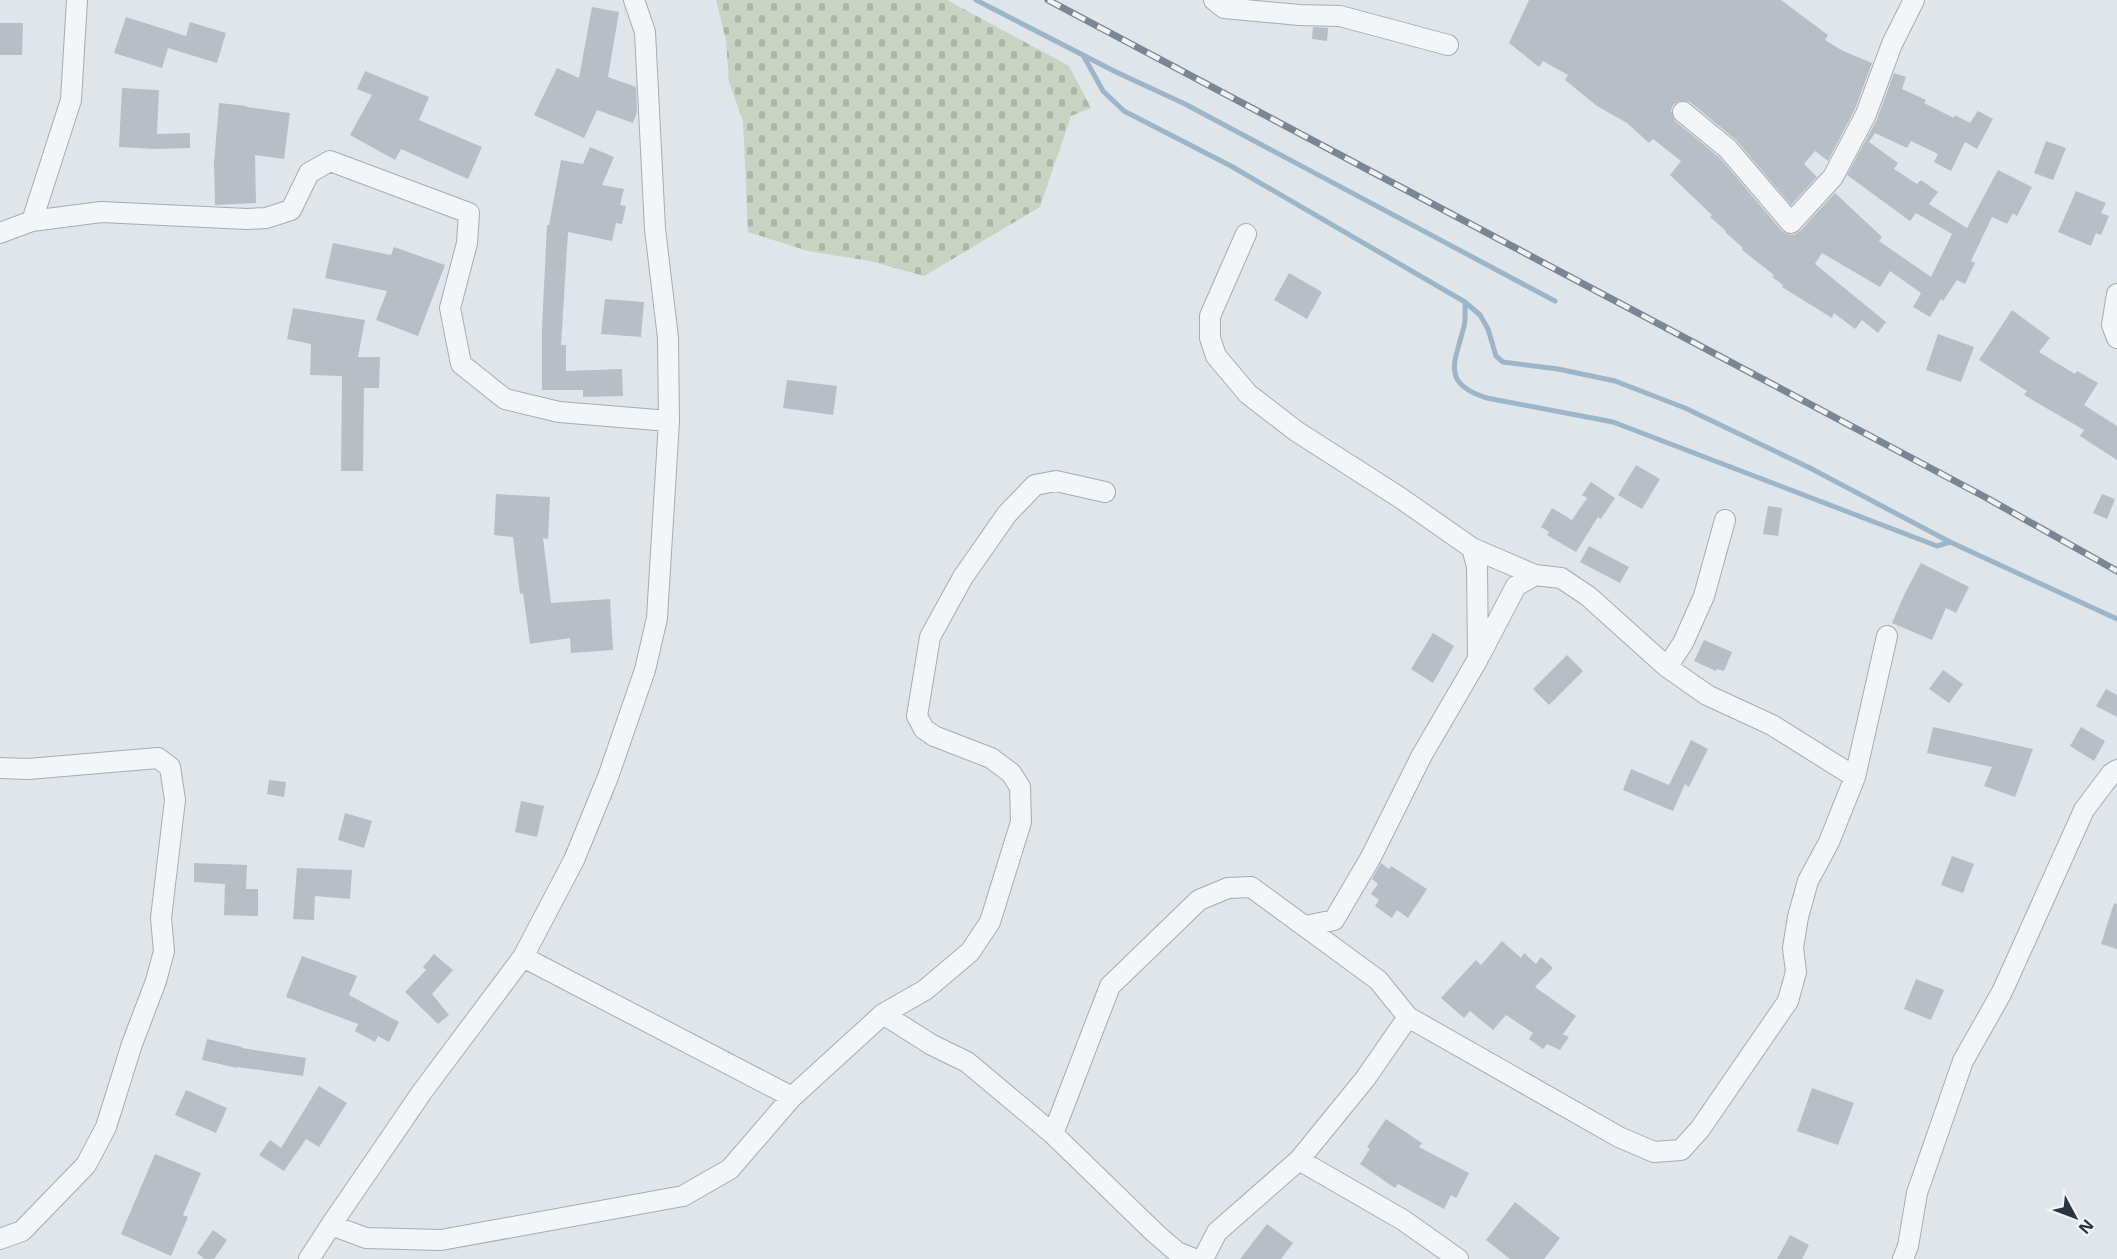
<svg xmlns="http://www.w3.org/2000/svg" width="2117" height="1259" viewBox="0 0 2117 1259" font-family="'Open Sans',sans-serif">
<defs>
<pattern id="cemetery-stones" width="16" height="16" patternUnits="userSpaceOnUse" patternTransform="scale(1.5)"><rect width="16" height="16" fill="#c8d3c2"/><path d="M2 7V4a2 2 0 0 1 4 0v3zM10 15v-3a2 2 0 0 1 4 0v3z" fill="#acb6a8"/></pattern>
</defs>
<rect width="100%" height="100%" fill="#e0e5e9"/>
<path fill="url(#cemetery-stones)" d="M 716,0 L 947,0 L 1069,66 L 1091,108 L 1071,116 L 1040,207 L 924,276 L 870,261 L 808,251 L 748,232 L 743,121 L 729,82 L 726,40 Z"/>
<g fill="none" stroke-linecap="round" stroke-linejoin="round">
<path stroke="#9cb6c9" stroke-width="5" d="M 976,0 L 1116,72 L 1185,104 L 1555,301
M 1083,55 L 1103,91 L 1124,111 L 1231,166 L 1465,302 L 1480,315 L 1488,329 L 1496,356 L 1503,362 L 1558,369 L 1615,381 L 1685,408 L 1810,468 L 1950,542 L 2117,619
M 1465,302 C 1465,310 1466,318 1464,326 C 1456,361 1439,383 1487,398 L 1613,422 L 1937,546 L 1950,542"/>
</g>
<path fill="#b8bec6" d="M 1529,0 L 1781,0 L 1828,35 L 1825,40 L 1843,51 L 1872,63 L 1855,109 L 1828,161 L 1815,151 L 1804,164 L 1817,177 L 1791,205 L 1736,140 L 1690,102 L 1679,101 L 1673,105 L 1671,111 L 1675,121 L 1720,158 L 1782,231 L 1787,234 L 1794,235 L 1800,231 L 1835,193 L 1882,237 L 1879,241 L 1931,277 L 1952,234 L 1916,213 L 1910,221 L 1847,175 L 1877,119 L 1894,73 L 1906,77 L 1902,89 L 1926,100 L 1924,103 L 1954,118 L 1955,115 L 1970,123 L 1978,111 L 1993,119 L 1977,149 L 1965,142 L 1951,171 L 1934,162 L 1938,154 L 1911,141 L 1907,148 L 1875,133 L 1869,142 L 1898,163 L 1894,169 L 1917,184 L 1921,180 L 1938,192 L 1929,204 L 1967,228 L 1998,170 L 2032,187 L 2017,216 L 2013,213 L 2007,224 L 1992,217 L 1971,261 L 1975,263 L 1965,284 L 1957,280 L 1943,301 L 1941,299 L 1930,317 L 1913,307 L 1921,293 L 1890,271 L 1880,287 L 1822,253 L 1815,264 L 1886,322 L 1878,333 L 1862,320 L 1855,329 L 1834,313 L 1832,318 L 1782,287 L 1783,285 L 1772,277 L 1774,275 L 1742,250 L 1743,248 L 1725,232 L 1726,231 L 1710,217 L 1712,215 L 1670,175 L 1681,161 L 1653,139 L 1649,143 L 1627,123 L 1597,106 L 1565,80 L 1568,75 L 1543,61 L 1539,67 L 1509,43 Z
M 592,7 L 619,12 L 608,77 L 636,87 L 637,112 L 633,123 L 597,110 L 584,138 L 534,115 L 557,68 L 579,78 Z
M 126,17 L 186,36 L 190,22 L 226,33 L 217,63 L 168,48 L 162,68 L 114,53 Z
M 0,23 L 23,23 L 22,55 L 0,55 Z
M 1313,27 L 1328,28 L 1327,41 L 1312,39 Z
M 365,71 L 429,97 L 419,120 L 482,147 L 468,179 L 401,149 L 395,160 L 350,135 L 372,95 L 357,89 Z
M 122,88 L 159,90 L 157,134 L 190,133 L 190,148 L 156,149 L 119,147 Z
M 219,103 L 247,106 L 247,107 L 290,113 L 284,159 L 255,155 L 256,203 L 215,205 L 214,163 Z
M 2046,141 L 2066,148 L 2053,180 L 2034,173 Z
M 590,147 L 614,157 L 602,185 L 624,189 L 620,205 L 626,206 L 622,224 L 616,223 L 612,241 L 568,232 L 561,345 L 566,345 L 566,371 L 622,369 L 623,396 L 583,397 L 583,390 L 542,390 L 542,327 L 547,225 L 549,225 L 561,160 L 583,164 Z
M 2076,191 L 2106,203 L 2101,213 L 2109,216 L 2101,235 L 2096,233 L 2091,246 L 2058,232 Z
M 333,243 L 391,255 L 394,247 L 445,265 L 418,336 L 376,320 L 387,291 L 325,278 Z
M 1289,273 L 1322,292 L 1307,319 L 1274,300 Z
M 605,299 L 644,302 L 641,337 L 601,334 Z
M 293,308 L 365,320 L 358,357 L 380,357 L 379,388 L 364,388 L 363,471 L 341,471 L 342,376 L 310,375 L 311,344 L 287,339 Z
M 2012,310 L 2050,338 L 2039,352 L 2075,374 L 2077,371 L 2098,383 L 2084,405 L 2117,426 L 2117,460 L 2080,436 L 2084,430 L 2024,395 L 2027,391 L 1979,360 Z
M 1938,334 L 1974,347 L 1961,382 L 1926,370 Z
M 787,380 L 837,386 L 833,415 L 783,408 Z
M 1636,465 L 1660,479 L 1642,509 L 1618,495 Z
M 1591,482 L 1615,498 L 1601,519 L 1598,517 L 1576,552 L 1547,535 L 1549,532 L 1541,527 L 1552,508 L 1572,520 L 1587,498 L 1582,495 Z
M 496,494 L 550,497 L 548,539 L 543,538 L 551,603 L 610,599 L 613,650 L 571,653 L 570,638 L 530,644 L 523,593 L 520,594 L 513,537 L 494,535 Z
M 2102,494 L 2115,499 L 2107,519 L 2093,513 Z
M 1768,506 L 1782,508 L 1778,536 L 1763,534 Z
M 1589,546 L 1629,567 L 1620,583 L 1580,562 Z
M 1921,563 L 1969,587 L 1956,613 L 1946,608 L 1932,640 L 1892,623 L 1904,595 Z
M 1433,633 L 1454,646 L 1433,683 L 1411,669 Z
M 1704,640 L 1732,652 L 1724,671 L 1717,669 L 1716,671 L 1694,661 Z
M 1567,655 L 1583,671 L 1549,705 L 1533,689 Z
M 1943,670 L 1963,684 L 1949,703 L 1929,689 Z
M 2106,689 L 2117,695 L 2117,717 L 2096,706 Z
M 1933,727 L 2033,749 L 2015,797 L 1984,786 L 1992,767 L 1927,753 Z
M 2081,727 L 2105,741 L 2094,761 L 2070,746 Z
M 1691,740 L 1708,749 L 1689,787 L 1685,784 L 1673,811 L 1623,790 L 1631,769 L 1669,785 Z
M 269,780 L 286,782 L 284,797 L 267,794 Z
M 521,801 L 544,806 L 537,837 L 515,832 Z
M 345,813 L 372,821 L 364,848 L 338,840 Z
M 1952,856 L 1974,864 L 1963,893 L 1941,885 Z
M 194,863 L 247,865 L 246,889 L 258,889 L 258,916 L 224,915 L 225,884 L 194,882 Z
M 1381,863 L 1389,869 L 1391,866 L 1427,889 L 1408,918 L 1397,910 L 1392,918 L 1375,906 L 1379,900 L 1371,894 L 1378,884 L 1372,879 Z
M 297,868 L 352,870 L 350,899 L 315,896 L 314,920 L 293,919 Z
M 2114,903 L 2117,904 L 2117,949 L 2101,944 Z
M 1502,941 L 1521,958 L 1524,953 L 1536,964 L 1541,957 L 1553,968 L 1535,987 L 1576,1016 L 1563,1034 L 1569,1037 L 1560,1050 L 1547,1044 L 1543,1049 L 1529,1039 L 1533,1033 L 1506,1015 L 1493,1030 L 1470,1011 L 1464,1018 L 1441,998 L 1476,960 L 1481,965 Z
M 434,954 L 453,970 L 432,994 L 449,1015 L 438,1024 L 405,992 L 426,970 L 423,967 Z
M 302,956 L 357,976 L 349,995 L 399,1022 L 389,1042 L 378,1036 L 375,1042 L 355,1031 L 358,1024 L 286,997 Z
M 1916,979 L 1944,990 L 1931,1020 L 1904,1009 Z
M 207,1039 L 242,1047 L 242,1048 L 306,1058 L 303,1076 L 237,1067 L 237,1068 L 202,1060 Z
M 319,1086 L 347,1103 L 319,1147 L 306,1139 L 284,1171 L 259,1155 L 270,1140 L 281,1148 Z
M 1812,1088 L 1854,1103 L 1838,1145 L 1797,1131 Z
M 186,1090 L 227,1108 L 216,1133 L 175,1115 Z
M 1386,1119 L 1422,1143 L 1419,1147 L 1469,1173 L 1456,1198 L 1451,1195 L 1444,1209 L 1398,1184 L 1395,1188 L 1360,1164 L 1370,1149 L 1367,1147 Z
M 155,1154 L 201,1173 L 183,1215 L 188,1217 L 171,1256 L 121,1234 Z
M 1515,1202 L 1560,1238 L 1544,1259 L 1510,1259 L 1486,1240 Z
M 1267,1224 L 1293,1243 L 1281,1259 L 1240,1259 Z
M 213,1230 L 227,1240 L 214,1259 L 205,1259 L 197,1253 Z
M 1790,1235 L 1809,1245 L 1802,1259 L 1777,1259 Z"/>
<g fill="none" stroke-linecap="round" stroke-linejoin="round">
<g stroke="#a5acb3" stroke-width="22">
<path id="minor" d="M 634,0 L 645,32 L 655,229 L 668,338 L 669,421 L 657,618 L 645,670 L 608,777 L 574,860 L 523,957 L 422,1092 L 331,1225 L 366,1238 L 441,1240 L 683,1196 L 730,1169 L 792,1097 L 883,1014 L 932,1045 L 967,1062 L 1053,1134 L 1110,986 L 1199,900 L 1228,888 L 1251,887 L 1378,980 L 1408,1017 L 1619,1137 L 1654,1152 L 1681,1150 L 1700,1129 L 1788,1001 L 1796,972 L 1793,948 L 1798,917 L 1808,881 L 1829,842 L 1855,777 L 1887,636
M 1214,0 L 1224,8 L 1299,15 L 1340,16 L 1448,45
M 1683,112 L 1728,149 L 1791,223 L 1833,177 L 1866,114 L 1892,44 L 1914,0
M 32,221 L 101,212 L 247,219 L 266,218 L 291,210 L 309,173 L 330,161 L 469,213 L 467,243 L 450,308 L 461,364 L 505,399 L 559,412 L 669,421
M 0,233 L 32,221 L 71,100 L 77,0
M 1246,234 L 1210,316 L 1210,338 L 1216,356 L 1248,394 L 1296,431 L 1399,497 L 1472,548 L 1477,566 L 1478,659 L 1422,755 L 1371,857 L 1334,920 L 1306,926
M 2117,294 L 2112,325 L 2117,338
M 1472,548 L 1535,575
M 1480,655 L 1516,586 L 1535,575 L 1561,578 L 1588,596 L 1667,667 L 1707,695 L 1772,725 L 1855,777
M 1667,667 L 1683,643 L 1704,596 L 1725,520
M 0,768 L 28,769 L 158,758 L 170,767 L 175,800 L 161,918 L 164,951 L 156,981 L 132,1044 L 106,1127 L 86,1165 L 22,1231 L 0,1239
M 523,957 L 792,1097
M 883,1014 L 925,990 L 970,952 L 990,922 L 1021,822 L 1020,787 L 1011,773 L 991,758 L 934,736 L 924,729 L 917,716 L 930,637 L 963,577 L 1007,514 L 1035,485 L 1056,481 L 1105,492
M 1053,1134 L 1155,1233 L 1177,1252 L 1194,1259
M 1299,1160 L 1403,1220 L 1458,1259
M 309,1259 L 331,1225
M 1203,1259 L 1217,1232 L 1299,1160 L 1365,1079 L 1408,1017
M 1903,1259 L 1908,1246 L 1917,1193 L 1963,1061 L 2002,992 L 2084,810 L 2111,774 L 2117,770"/>
</g>
<use href="#minor" stroke="#f3f5f7" stroke-width="20"/>
<g stroke="#7a8692" stroke-width="7">
<path id="rail" d="M 1048,0 L 1985,497 L 2117,571"/>
</g>
<use href="#rail" stroke="#f0f3f7" stroke-width="4.5" stroke-dasharray="14" stroke-linecap="butt"/>
</g>
<g transform="translate(2075 1217) rotate(131)" stroke="#f0f3f7" stroke-width="4.5" paint-order="stroke">
<path d="M0-4.5L10 22L0 15L-10 22Z" fill="#293440"/>
<text y="-9" font-size="16" font-weight="bold" text-anchor="middle" fill="#293440">N</text>
</g>
</svg>
